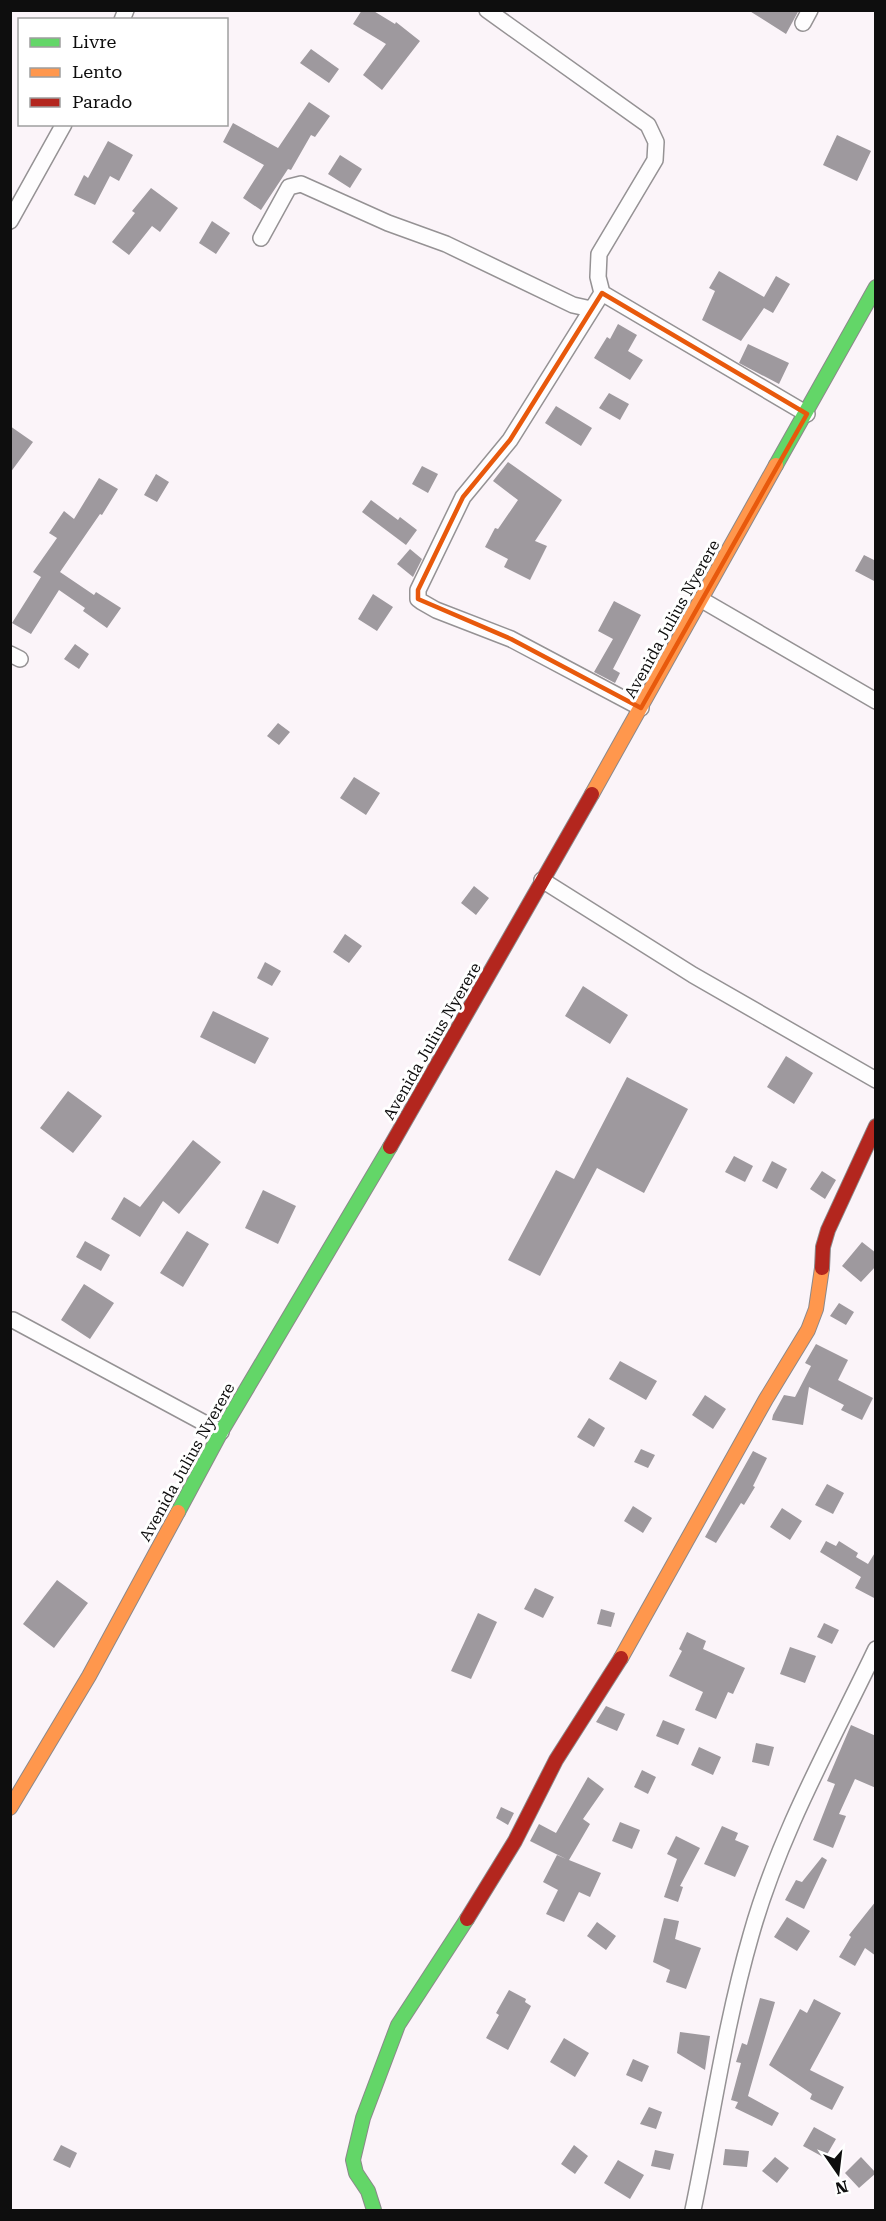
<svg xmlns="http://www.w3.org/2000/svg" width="886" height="2221" viewBox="0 0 886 2221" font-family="'Roboto Serif',serif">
<rect width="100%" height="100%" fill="#fbf4f9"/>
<path fill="#9e999e" d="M362 10H372L395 24 396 22 420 41 382 90 363 75 386 44 353 24Z
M748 10H799L786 34Z
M311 49 339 69 329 83 300 63Z
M309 102 330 116 315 137 311 135 291 170 288 169 261 210 243 198 264 165 223 142 233 123 278 148Z
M837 135 871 151 857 181 823 165Z
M108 141 133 155 119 181 110 176 95 205 74 195 84 175 88 178Z
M340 155 362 169 350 188 328 174Z
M151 188 178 208 160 232 152 226 129 255 112 242 135 213 132 211Z
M212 221 230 233 216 254 199 243Z
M719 271 764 297 776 276 790 284 773 313 764 308 741 341 702 320 715 291 709 288Z
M618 324 637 335 628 351 643 360 630 380 594 358 607 337 610 339Z
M748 344 789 363 779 384 739 363Z
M609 393 629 404 620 420 599 408Z
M556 406 592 428 581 446 545 423Z
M10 426 33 442 10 473Z
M508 462 562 500 535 541 547 546 530 580 504 567 508 559 485 547 495 528 498 529 518 500 493 481Z
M422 466 438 474 428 493 412 484Z
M156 474 169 482 157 502 144 495Z
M99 478 118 489 102 515 100 514 60 572 94 595 96 592 121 608 107 628 83 611 85 608 59 590 31 634 12 623 41 577 33 572 57 538 49 533 64 511 74 519Z
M371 500 398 520 400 517 417 530 406 545 362 512Z
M410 549 422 559 413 577 397 564Z
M864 555 876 561V582L855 571Z
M373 594 393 607 377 631 358 619Z
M614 601 641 615 613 669 620 673 615 683 594 672 613 639 598 631Z
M75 644 89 654 79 669 64 659Z
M278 723 290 732 279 745 267 736Z
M354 777 380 793 366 815 340 798Z
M474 886 489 898 476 915 461 903Z
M345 934 362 946 349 963 333 952Z
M265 962 281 971 272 986 257 978Z
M583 986 628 1015 610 1044 565 1016Z
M213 1011 269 1038 255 1064 200 1037Z
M786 1056 813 1073 794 1104 767 1087Z
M627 1077 688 1109 644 1193 597 1168 540 1276 508 1260 556 1170 574 1179Z
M68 1091 102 1116 73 1153 40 1128Z
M193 1140 221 1162 179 1214 163 1201 140 1237 111 1219 124 1197 140 1207Z
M734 1156 753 1166 745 1182 725 1172Z
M772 1161 787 1169 777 1189 762 1181Z
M822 1171 836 1180 825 1199 810 1189Z
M263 1190 296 1206 278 1244 245 1228Z
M187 1231 209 1244 183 1287 160 1273Z
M85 1241 110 1255 101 1271 76 1257Z
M862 1242 876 1253V1266L861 1282 842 1266Z
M84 1284 114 1303 90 1339 61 1320Z
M839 1303 854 1312 846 1325 830 1316Z
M816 1344 848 1360 838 1380 873 1398 862 1420 841 1410 844 1405 809 1387 803 1425 772 1420 773 1415 784 1395 795 1397 811 1366 805 1363Z
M620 1361 657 1381 646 1400 609 1379Z
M705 1395 726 1409 713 1429 692 1415Z
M589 1418 605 1428 594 1447 577 1437Z
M641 1449 655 1455 648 1468 634 1462Z
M753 1451 767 1458 753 1486 755 1487 744 1505 741 1503 716 1543 705 1537Z
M827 1484 844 1493 833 1514 815 1505Z
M633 1506 652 1518 643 1533 624 1521Z
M782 1508 802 1521 790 1540 770 1527Z
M826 1541 836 1546 839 1541 858 1553 856 1557 868 1564 876 1551V1599L855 1588 861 1577 820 1552Z
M57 1580 88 1603 54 1648 23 1624Z
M535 1588 554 1597 543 1618 524 1609Z
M601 1609 615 1613 611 1627 597 1624Z
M478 1613 497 1622 471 1679 451 1671Z
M824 1623 839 1630 832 1644 817 1637Z
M687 1632 706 1641 703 1649 745 1668 733 1694 728 1692 716 1719 695 1710 703 1692 669 1676 682 1651 679 1649Z
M790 1647 816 1656 805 1683 780 1674Z
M606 1706 625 1714 617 1731 596 1722Z
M663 1720 685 1729 678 1745 656 1736Z
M851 1725 876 1736V1788L855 1779 839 1814 846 1816 833 1848 813 1840 835 1784 827 1781Z
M756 1743 774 1747 769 1766 752 1762Z
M699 1747 721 1757 713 1775 691 1765Z
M642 1770 656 1777 648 1794 634 1787Z
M588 1777 604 1789 583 1819 590 1824 569 1860 601 1873 590 1897 579 1892 564 1922 546 1914 558 1890 543 1882 557 1855 566 1859 530 1841 539 1824 556 1833Z
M501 1807 514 1813 508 1825 496 1818Z
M620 1822 640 1830 632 1849 612 1841Z
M722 1826 738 1833 735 1840 749 1846 735 1877 704 1864Z
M676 1836 700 1848 680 1886 683 1887 678 1902 664 1897 677 1859 667 1854Z
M822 1857 827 1860 804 1909 785 1900 796 1880 802 1882Z
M876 1901V1956L865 1948 855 1966 839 1957 851 1937 849 1935Z
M787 1917 810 1931 797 1951 774 1937Z
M664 1918 679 1921 675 1939 701 1948 686 1989 666 1982 670 1970 653 1962Z
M597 1922 616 1936 606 1950 587 1936Z
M509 1990 526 1999 525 2002 531 2006 508 2050 486 2038 499 2015 496 2013Z
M760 1998 775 2002 748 2096 779 2113 772 2126 735 2108 738 2102 731 2100 741 2063 736 2062 742 2043 747 2045Z
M814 1999 841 2013 810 2070 844 2087 832 2110 810 2099 812 2094 769 2065 800 2009 807 2013Z
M680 2032 710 2036 705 2070 677 2053Z
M564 2038 589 2053 575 2077 550 2062Z
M633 2059 649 2066 642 2082 626 2075Z
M649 2107 662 2112 656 2129 640 2124Z
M814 2127 836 2139 825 2158 803 2146Z
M61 2145 77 2153 70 2168 53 2160Z
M574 2145 588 2156 575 2174 561 2164Z
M725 2149 749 2151 747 2167 723 2165Z
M655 2150 674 2154 670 2170 651 2166Z
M775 2157 789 2168 777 2183 762 2171Z
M861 2157 876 2173 859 2188 845 2173Z
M618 2160 644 2175 630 2199 604 2183Z"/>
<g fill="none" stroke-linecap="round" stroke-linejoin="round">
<g stroke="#959294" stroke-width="18">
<path id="street" d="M487 10 648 125 656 142 655 160 599 254 598 277 602 293 807 414
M122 20 126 10
M803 23 810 10
M10 221 64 124
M261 238 289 187 301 184 388 223 446 244 573 305 591 309
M602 293 510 440 463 497 418 590V599L422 602 436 610 511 639 641 708
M702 600 876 701
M10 654 20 659
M542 880 693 975 876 1080
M13 1320 221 1432
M693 2210C712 2119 725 2025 751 1935 779 1835 831 1743 876 1649"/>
</g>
<g stroke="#8b888a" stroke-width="16">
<path id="fast" d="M776 465 876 287
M178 1512 221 1432 390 1147
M374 2210 368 2191 356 2173 353 2160 363 2118 398 2025 467 1919"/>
</g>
<g stroke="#8b888a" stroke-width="16">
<path id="slow" d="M592 794 776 465
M621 1658 766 1399 808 1330 816 1309 822 1268
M10 1808 89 1676 178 1512"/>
</g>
<g stroke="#8b888a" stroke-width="16">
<path id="jam" d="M390 1147 592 794
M822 1268 823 1247 828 1230 876 1126
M467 1919 515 1841 556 1760 621 1658"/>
</g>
<use href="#street" stroke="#fefdfe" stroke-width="15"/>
<use href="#fast" stroke="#63d668" stroke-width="14"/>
<use href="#slow" stroke="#ff974d" stroke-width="14"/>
<use href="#jam" stroke="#b3261e" stroke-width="14"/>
</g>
<path fill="none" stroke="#e8590c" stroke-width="4.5" stroke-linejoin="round" d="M602 293 807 414 641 708 511 639 418 599V590L463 497 510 440Z"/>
<g text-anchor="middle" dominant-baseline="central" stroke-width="6" stroke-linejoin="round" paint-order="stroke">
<g font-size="16" fill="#0e0e0e" stroke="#fff">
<text transform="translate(672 619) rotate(-61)">Avenida Julius Nyerere</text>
<text transform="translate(432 1041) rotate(-60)">Avenida Julius Nyerere</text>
<text transform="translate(187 1462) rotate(-61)">Avenida Julius Nyerere</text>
</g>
</g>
<rect width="886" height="2221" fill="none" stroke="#0e0e0e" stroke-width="24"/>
<rect x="18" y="18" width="210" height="108" fill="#ffffff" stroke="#9f9f9f" stroke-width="1.5"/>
<rect x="30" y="38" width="30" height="9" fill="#63d668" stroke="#9f9f9f" stroke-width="1.5"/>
<text x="72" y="48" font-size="18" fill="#0e0e0e">Livre</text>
<rect x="30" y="68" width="30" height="9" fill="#ff974d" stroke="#9f9f9f" stroke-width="1.5"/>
<text x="72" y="78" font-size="18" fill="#0e0e0e">Lento</text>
<rect x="30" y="98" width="30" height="9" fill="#b3261e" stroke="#9f9f9f" stroke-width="1.5"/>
<text x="72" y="108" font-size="18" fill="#0e0e0e">Parado</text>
<g transform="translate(838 2173) rotate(166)" stroke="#ffffff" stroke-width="4.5" paint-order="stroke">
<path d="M0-4.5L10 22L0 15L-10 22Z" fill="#0e0e0e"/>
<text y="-9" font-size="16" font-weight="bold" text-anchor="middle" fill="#0e0e0e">N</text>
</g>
</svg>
